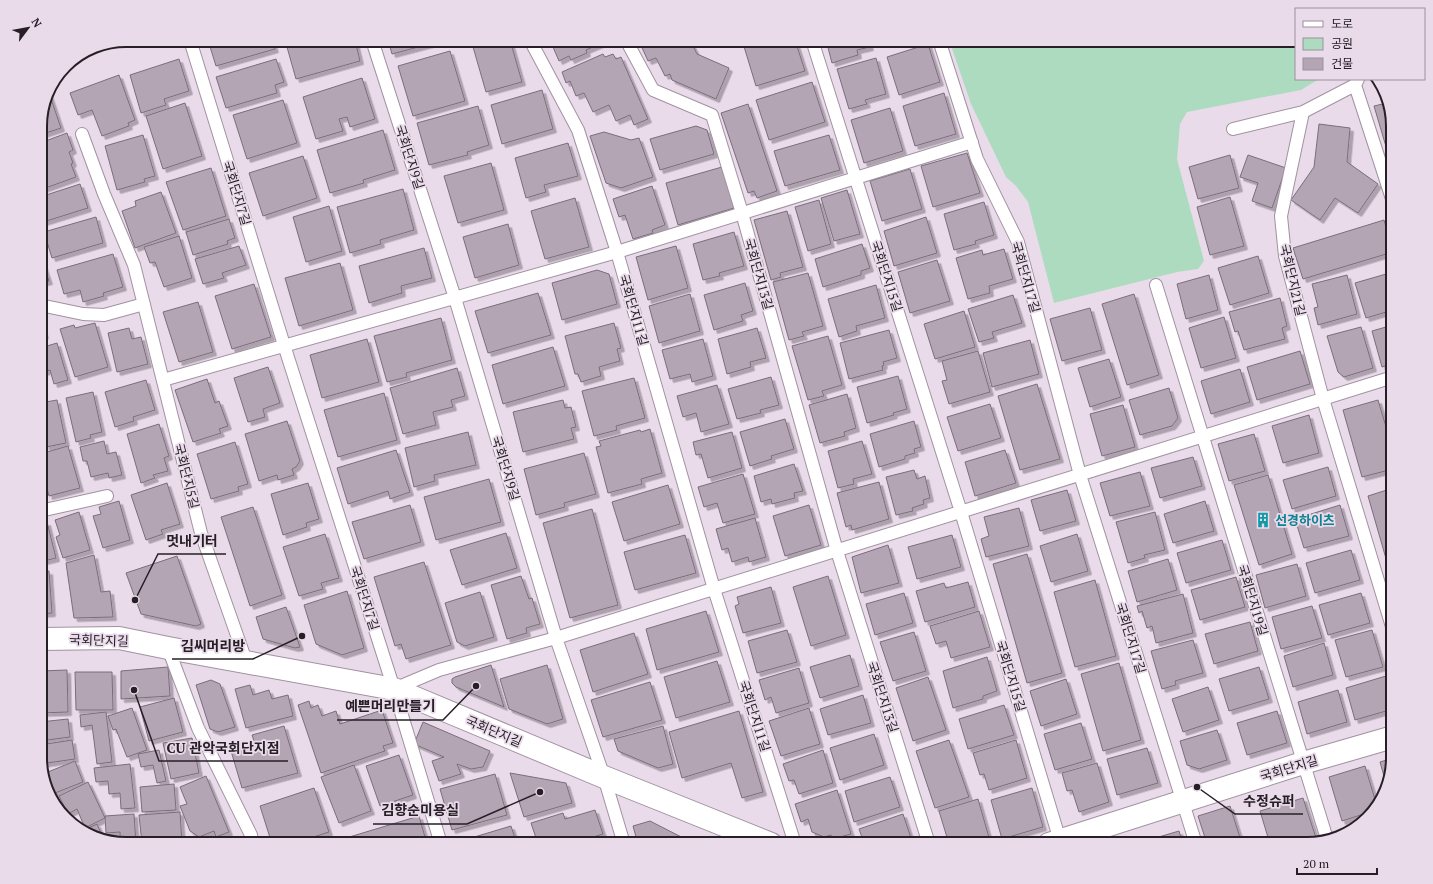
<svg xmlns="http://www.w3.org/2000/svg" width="1433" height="884" viewBox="0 0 1433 884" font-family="'PT Serif','Noto Sans KR',serif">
<defs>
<filter id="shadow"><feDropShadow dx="3.5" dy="3.5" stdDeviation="0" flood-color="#0004"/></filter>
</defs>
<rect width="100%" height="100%" fill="#eadbeb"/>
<path fill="#addbc0" d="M949 40H1296V79H1319L1301 90 1187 112 1180 124 1177 159 1204 261 1198 269 1177 272 1054 303 1028 202 1016 186 1006 177 971 104Z"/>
<path fill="#b4a5b5" stroke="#7b6d7c" filter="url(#shadow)" d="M208 40H272L275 49 216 66Z
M285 40H355L360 61 296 79Z
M388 40H445L392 54Z
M471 40H510L522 82 486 92Z
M550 40H606L607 41 586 50 587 53 571 60 569 56 559 61Z
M641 40H690L697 54 729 68 716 99 672 80 670 74 665 76 656 58 648 61 639 41Z
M742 40H795L805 71 756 86Z
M826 40H868L870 47 857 50 858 55 832 63Z
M928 44 940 82 899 95 887 57Z
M450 51 465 101 413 116 398 66Z
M603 54 605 57 613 54 616 59 621 57 648 119 634 125 630 115 616 121 609 105 593 112 584 93 576 96 570 81 566 83 562 72Z
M876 58 886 94 865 100 867 104 849 109 837 69Z
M179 59 189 91 164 99 166 105 141 113 130 75Z
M276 59 284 82 275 85 277 93 226 108 216 77Z
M119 75 135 120 128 123 129 126 102 136 92 110 78 115 70 93Z
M362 78 375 119 350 127 347 117 339 119 343 131 316 139 303 97Z
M812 82 825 122 769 140 756 100Z
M542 90 553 129 502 144 491 105Z
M49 93 61 128 40 135V121L46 94Z
M944 93 956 134 915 146 903 106Z
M283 100 297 143 247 159 233 115Z
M185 103 202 156 163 169 146 116Z
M1387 103 1393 121V148L1387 150 1374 106Z
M748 104 777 191 757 198 754 191 748 193 721 113Z
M478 106 489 145 467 152 468 155 429 165 417 123Z
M890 108 903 151 864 163 851 120Z
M1319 124 1350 128 1347 162 1378 184 1358 213 1335 198 1320 220 1291 200 1314 167Z
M696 126 707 130 714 154 660 170 650 139Z
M383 130 395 170 363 180 364 183 330 193 317 150Z
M604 132 631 140 639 138 653 177 621 188 606 183 590 136Z
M67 133 73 150 69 152 73 163 71 164 76 177 40 190V143Z
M143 135 155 176 144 179 145 182 117 190 105 146Z
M829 135 840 170 785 186 774 151Z
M568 143 578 176 544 185 546 192 526 198 515 158Z
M967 153 980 193 933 207 921 166Z
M1230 155 1239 188 1198 199 1189 167Z
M1248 155 1286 168 1272 208 1252 201 1258 183 1240 177Z
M303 156 317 198 263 216 249 173Z
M491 163 504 210 458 223 444 176Z
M722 167 734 208 678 225 666 183Z
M211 168 226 216 183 230 166 182Z
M910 169 922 209 882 221 870 181Z
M80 184 88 208 40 223V197Z
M652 186 665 225 652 230 653 233 633 239 625 215 619 217 613 199Z
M403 189 414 230 380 240 381 244 350 253 337 207Z
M847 190 860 234 834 241 821 198Z
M161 192 176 233 135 248 122 211 136 206 135 201Z
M1230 197 1244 246 1210 255 1197 207Z
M575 198 589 247 545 259 531 211Z
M819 200 831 244 808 251 795 207Z
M984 202 994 235 975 241 976 244 954 250 944 214Z
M329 206 342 251 306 262 293 217Z
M787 211 803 267 780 273 781 277 771 280 754 220Z
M96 217 103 243 52 258 44 232Z
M926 217 937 253 894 266 884 231Z
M229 219 235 238 227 241 228 244 193 255 186 232Z
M1384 220 1393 252 1303 279 1293 248Z
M508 224 519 265 475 278 463 237Z
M734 232 744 266 719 273 720 276 703 280 693 244Z
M179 236 192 278 164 287 155 262 150 263 144 247Z
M862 244 870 268 861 271V275L823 287 815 259Z
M239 246 246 265 222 273 224 278 203 284 195 259Z
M676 246 688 288 648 300 636 257Z
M424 248 432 278 401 286 402 293 369 303 359 266Z
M1004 249 1013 279 989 286 990 293 968 299 956 258 982 250 983 255Z
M40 254 49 281 40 283Z
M113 254 123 287 103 293 104 296 83 302 80 290 64 294 57 270Z
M1258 256 1269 293 1230 305 1218 268Z
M937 260 950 301 910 313 898 272Z
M340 263 353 310 299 326 285 278Z
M597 270 609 274 617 304 562 320 552 283Z
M1393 272V310L1366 318 1355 283Z
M808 273 823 326 802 332 804 336 789 340 773 282Z
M1209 275 1218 310 1186 319 1177 284Z
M1347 275 1357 314 1318 325 1314 308 1318 307 1312 284Z
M745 283 753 311 741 315 743 321 714 330 704 295Z
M254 284 271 337 232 349 215 296Z
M876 285 885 318 856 326 857 331 839 337 828 299Z
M538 293 551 335 488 353 475 311Z
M690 294 700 331 659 343 649 306Z
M1134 294 1159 375 1127 385 1102 304Z
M1013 295 1022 323 992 332 994 338 979 342 968 309Z
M1280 298 1287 326 1282 328 1285 339 1244 350 1238 331 1235 332 1229 312Z
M198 302 213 352 179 362 163 312Z
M1090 308 1102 350 1062 361 1050 319Z
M964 311 975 347 935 359 924 324Z
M1224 317 1236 358 1201 368 1189 328Z
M441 318 452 360 406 373 407 377 387 382 374 336Z
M40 322 45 335 40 337Z
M95 323 108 367 75 377 60 329 74 325 75 328Z
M614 323 621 348 617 349 620 361 599 367 601 376 581 382 578 374H575L565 336Z
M1393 325V363L1382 367 1372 331Z
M1361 327 1373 368 1344 377 1338 372 1327 336Z
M129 328 132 339 141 337 148 364 117 372 108 333Z
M757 328 766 358 750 362 751 367 727 374 718 339Z
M889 330 897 358 883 362 884 365 882 366 883 370 849 379 840 343Z
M828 336 842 385 822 391 824 396 808 400 792 346Z
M367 339 379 382 322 398 310 355Z
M703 339 713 376 692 382 690 374 670 379 662 350Z
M1030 340 1039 374 992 387 983 353Z
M57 343 68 380 54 384 50 370 40 373V348Z
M553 347 565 386 503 404 492 365Z
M978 351 990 392 949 404 942 381 947 380 942 361Z
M1300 351 1310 384 1257 400 1247 367Z
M1109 359 1121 397 1090 407 1078 368Z
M268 367 280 403 263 409 265 417 248 422 234 378Z
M457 368 465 396 451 400 453 407 433 412 436 425 403 434 390 388Z
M1240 369 1250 402 1211 414 1201 381Z
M898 376 907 409 893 413 894 415 867 423 857 387Z
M771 377 779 405 760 410 761 413 737 419 728 389Z
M634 378 645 418 616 426 617 430 594 436 582 391Z
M207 379 215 403 219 401 228 426 219 429 221 433 193 442 175 390Z
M146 380 155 410 133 417 134 421 115 427 105 392Z
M1037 384 1060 459 1020 470 998 396Z
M717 385 729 424 701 432 696 413 683 417 677 396Z
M1169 388 1178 418 1172 426 1140 435 1129 400Z
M93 392 102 432 90 435 91 438 76 442 66 398Z
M384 393 397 440 338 457 324 410Z
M847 394 856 428 844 432 845 436 820 443 809 405Z
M57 400 66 443 46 447 45 442 40 443V403Z
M563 400 565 408 571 407 576 427 571 428 574 439 523 452 513 412Z
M1378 400 1393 450V469L1362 477 1343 410Z
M990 404 1001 438 958 451 947 417Z
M1123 405 1135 447 1102 456 1090 414Z
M1309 415 1319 453 1283 463 1272 426Z
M785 419 794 449 771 456 772 459 750 466 740 432Z
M287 421 300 461 296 467 292 469 294 475 278 480 277 475 259 481 245 434Z
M914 421 921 447 914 449 915 453 905 456V459L879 467 870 434Z
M159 424 169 456 164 458 168 471 153 475 155 478 141 483 127 434Z
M650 429 662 473 641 479 642 484 608 493 596 447 601 446 599 441 640 430 641 432Z
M468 432 476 465 434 475 435 481 414 487 405 448Z
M732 432 742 468 708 478 701 454 696 455 693 442Z
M1254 434 1265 471 1229 481 1218 444Z
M104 441 107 454 116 452 122 475 109 478 108 473 91 477 87 461H83L80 447Z
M862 441 872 474 853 479 854 484 838 488 828 451Z
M235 442 248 484 238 487 239 491 211 499 197 454Z
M68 446 80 488 49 496 42 472H40V454Z
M396 450 410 492 390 499 388 491 348 504 337 468Z
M1005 450 1016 483 975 496 965 462Z
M584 453 596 494 564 503 565 507 536 515 524 469Z
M1193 457 1202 486 1160 498 1151 468Z
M794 464 803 491 794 493 795 498 772 504 771 499 761 502 754 476Z
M1328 467 1336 496 1292 509 1283 480Z
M914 470 917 479 925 476 930 498 923 500 924 504 912 508 913 511 896 515 886 477Z
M1140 472 1150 506 1110 516 1100 483Z
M743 474 755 514 723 523 717 503 704 507 698 487Z
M1268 475 1292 554 1259 565 1234 485Z
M489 479 501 522 436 540 424 497Z
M879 482 889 519 852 530 851 525 846 527 837 493Z
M167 483 180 524 161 530 163 534 146 540 131 495Z
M308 483 319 519 306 523 307 527 283 535 271 494Z
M668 485 680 524 624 541 612 502Z
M1393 488V560L1387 562 1368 496Z
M1067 490 1076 521 1040 531 1031 500Z
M119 501 130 540 103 548 93 516 101 514 99 507Z
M1205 501 1214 531 1173 543 1164 514Z
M410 505 421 542 364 559 352 522Z
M809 505 821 545 785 556 773 516Z
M1340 505 1349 536 1304 548 1295 519Z
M253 507 282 595 250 606 221 517Z
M1019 508 1029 546 986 557 981 539 989 536 984 517Z
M592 509 618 605 570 618 543 523Z
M79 512 90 550 63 558 56 537 60 535 55 520Z
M1155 512 1165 550 1144 555 1145 558 1128 563 1116 522Z
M755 518 766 557 749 562 748 557 732 562 728 548 722 550 716 529Z
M47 522 56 558 40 562V524Z
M506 533 517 568 462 585 450 550Z
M325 534 339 578 321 583 323 589 299 596 283 547Z
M1077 534 1088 571 1051 582 1040 546Z
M685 535 696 573 635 590 624 552Z
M952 535 961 567 917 579 908 547Z
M1222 540 1231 570 1186 583 1177 553Z
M888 545 899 583 861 593 852 557Z
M1351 550 1360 580 1315 593 1306 563Z
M1027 554 1062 673 1027 683 993 564Z
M94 555 101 592 110 591 113 617 74 618 66 563Z
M177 556 201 624 196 626 141 614 126 573Z
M1168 559 1177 590 1137 602 1128 571Z
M424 562 451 645 406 659 401 644 395 646 374 577Z
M1297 564 1306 596 1265 608 1256 575Z
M49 571 52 613 40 614V572Z
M521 576 529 599 532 598 540 624 526 628 527 633 507 639 491 585Z
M828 576 846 635 811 646 793 587Z
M1236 577 1245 607 1200 620 1191 590Z
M1095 580 1116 656 1075 667 1054 592Z
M968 582 975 607 925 622 916 591 944 583 946 588Z
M771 587 781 623 743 633 735 606 739 604 737 597Z
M347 591 364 648 342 655 316 644 304 605Z
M480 592 494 637 465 646 457 642 445 603Z
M904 593 913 623 875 635 866 604Z
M1361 593 1370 623 1328 635 1319 605Z
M1183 594 1193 633 1156 643 1152 626 1147 628 1142 611 1139 613 1137 606Z
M1312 606 1322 638 1281 649 1272 617Z
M286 607 300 647 295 648 263 639 256 617Z
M706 611 719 652 657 670 646 629Z
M979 611 990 647 951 658 946 641 936 644 930 626Z
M1250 622 1258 651 1214 664 1205 634Z
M787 630 797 662 757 673 748 641Z
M1372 630 1383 667 1346 677 1335 640Z
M914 632 926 671 893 681 880 642Z
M634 633 648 674 593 692 580 650Z
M1193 640 1203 673 1175 681 1176 685 1162 689 1151 651Z
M1324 643 1333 675 1293 687 1284 656Z
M850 655 859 686 820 698 810 667Z
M987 657 997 691 983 696V699L953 708 943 671Z
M717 661 730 702 676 718 664 677Z
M1119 663 1141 740 1103 751 1081 674Z
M491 665 504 707 456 687 452 683V679L455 677Z
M547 665 563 719 547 724 509 709 500 679Z
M168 667 170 696 121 699V671Z
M1259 667 1269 699 1229 711 1219 679Z
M799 668 809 703 776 713 771 697 765 700 759 680Z
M67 670 68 712 40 713V671Z
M75 672H112L113 710H76Z
M1386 676 1393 698V709L1355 720 1346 688Z
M928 677 946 730 913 741 896 688Z
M1066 679 1077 714 1041 726 1030 691Z
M211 680 220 684 235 727 218 732 210 729 196 685Z
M650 682 662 720 603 737 591 700Z
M250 685 253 695 269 690 272 699 288 695 293 716 246 728 235 689Z
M1208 687 1219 720 1183 732 1172 699Z
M1338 690 1347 722 1307 734 1298 702Z
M863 695 871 723 828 735 820 709Z
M174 698 183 732 149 741 140 707Z
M309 701 311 708 318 705 322 716 336 711 340 724 382 710 393 743 383 746 385 751 321 773 298 705Z
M1004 705 1014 735 968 749 959 719Z
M132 708 147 750 127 757 116 729 113 730 108 716Z
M809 708 820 744 781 756 769 721Z
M739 711 763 792 742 798 731 763 682 778 669 732Z
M1277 711 1287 743 1247 755 1237 723Z
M106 712 112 762 97 764 92 725 81 727 80 715Z
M68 719 70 737 40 741V722Z
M423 722 490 751 483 767 471 769 457 764 461 774 439 781 432 761 444 757 414 744Z
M1081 723 1092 759 1055 770 1044 734Z
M284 726 298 773 242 788 231 751 255 744 252 735Z
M663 726 673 764 658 768 618 751 614 739Z
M1217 730 1227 760 1199 769 1187 765 1180 741Z
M874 734 884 765 840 780 830 748Z
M192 738 199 773 171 779 163 743Z
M72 740 75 759 40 764V745Z
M949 740 969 797 935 808 916 751Z
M1016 740 1027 778 989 790 984 774 980 775 973 753Z
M1147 748 1158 783 1117 795 1107 759Z
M159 750 166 781 157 783 153 765 141 767 138 754Z
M823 750 833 783 799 794 794 780 789 781 783 764Z
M399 755 413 795 380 806 366 766Z
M1393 758 1386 783 1380 762Z
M75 761 83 782 50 795 43 774Z
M1097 763 1109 802 1079 812 1072 790 1067 791 1062 773Z
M130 764 135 808 121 809 120 793 109 794 108 781 96 782 94 768Z
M354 765 371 811 339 823 321 777Z
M1365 766 1377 806 1370 812 1342 821 1329 777Z
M510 773 566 783 572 803 524 817Z
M495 774 507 815 452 830 440 789Z
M206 776 229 832 216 837 214 831 199 837 190 831 180 806 187 804 180 787Z
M890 777 900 807 854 822 845 791Z
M88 782 105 818 85 828 77 809 68 814 59 796Z
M174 784 176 810 142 812 140 787Z
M314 788 329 832 292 844H272L260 806Z
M1032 788 1043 827 1002 839 991 800Z
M837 790 851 834 833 839 831 835 824 837 812 832 808 819 801 822 795 804Z
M1303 798 1317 841 1307 844H1270L1260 811Z
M978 799 990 841 978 844H949L939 811Z
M1230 806 1242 844H1207L1198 816Z
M595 810 603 834 570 844H538L531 823 563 813 565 819Z
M180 812 182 844H142L139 815Z
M134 814 136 844 120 842V832L106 833 105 816Z
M903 814 913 844 864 843 859 829Z
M419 816 427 844H348L346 838Z
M650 821 695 844H638L633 826Z
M97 824 103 838 82 831Z
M511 826 517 844H461V841Z
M1179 831 1183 844H1146L1145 841Z"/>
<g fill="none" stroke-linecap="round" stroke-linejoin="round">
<g stroke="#a192a1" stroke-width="14">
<path id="service" d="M190 40 284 345 394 689 441 844
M372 40 455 298 556 638 604 777 624 844
M530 40 578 130 617 252 714 589 795 844
M626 40 653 90 712 115 742 213 837 551 929 844
M812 40 961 512 1061 844
M939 40 977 159 1018 242 1080 475 1196 844
M1355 85 1393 202
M1303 112 1281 216 1285 256 1323 399 1393 630
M1233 129 1303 112 1355 85 1358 79
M82 134 104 194 134 265 201 533 246 661
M1156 285 1327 839
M40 305 83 314 104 315 144 304
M163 380 617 252 972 142
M40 511 107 496
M168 648 198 728 251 835 253 844
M394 689 439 670 556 638 1393 377"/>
</g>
<g stroke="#a192a1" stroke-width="24">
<path id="tertiary" d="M40 639 119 638 168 648 394 689 604 777 771 844
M1049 844 1303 763 1393 737"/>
</g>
<use href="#service" stroke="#fff" stroke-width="12"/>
<use href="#tertiary" stroke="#fff" stroke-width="22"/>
</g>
<defs>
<g id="building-bare" transform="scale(1.2)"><path d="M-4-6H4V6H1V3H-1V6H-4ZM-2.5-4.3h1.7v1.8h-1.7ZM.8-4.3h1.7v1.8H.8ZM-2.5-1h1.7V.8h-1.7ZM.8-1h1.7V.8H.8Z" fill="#0f9aa8" stroke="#eadbeb" stroke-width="2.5" paint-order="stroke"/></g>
</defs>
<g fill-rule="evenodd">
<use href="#building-bare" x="1263" y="520"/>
</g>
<g text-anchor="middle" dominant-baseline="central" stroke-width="3.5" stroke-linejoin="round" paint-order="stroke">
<g font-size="13" fill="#262026" stroke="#eadbeb">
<text transform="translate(410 157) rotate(72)">국회단지9길</text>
<text transform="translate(237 193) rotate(73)">국회단지7길</text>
<text transform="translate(759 274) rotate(74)">국회단지13길</text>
<text transform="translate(887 276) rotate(72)">국회단지15길</text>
<text transform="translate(1026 277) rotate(74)">국회단지17길</text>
<text transform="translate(1293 280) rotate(77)">국회단지21길</text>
<text transform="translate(634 310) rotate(74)">국회단지11길</text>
<text transform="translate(506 468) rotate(73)">국회단지9길</text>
<text transform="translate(187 476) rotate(76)">국회단지5길</text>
<text transform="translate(365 598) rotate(72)">국회단지7길</text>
<text transform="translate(1253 600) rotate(73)">국회단지19길</text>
<text transform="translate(1131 638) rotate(73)">국회단지17길</text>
<text transform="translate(99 640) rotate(2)">국회단지길</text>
<text transform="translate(1011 676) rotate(73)">국회단지15길</text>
<text transform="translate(883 697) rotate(72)">국회단지13길</text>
<text transform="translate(755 716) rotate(72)">국회단지11길</text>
<text transform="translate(494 731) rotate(23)">국회단지길</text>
<text transform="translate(1289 768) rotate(-17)">국회단지길</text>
</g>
<g font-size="13" font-weight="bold" fill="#0d838f" stroke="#eadbeb" text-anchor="start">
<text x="1275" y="520">선경하이츠</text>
</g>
</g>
<path d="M0 0H1433V884H0ZM126 47H1307A79 79 0 0 1 1386 126V758A79 79 0 0 1 1307 837H126A79 79 0 0 1 47 758V126A79 79 0 0 1 126 47Z" fill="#eadbeb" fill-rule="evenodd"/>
<path fill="none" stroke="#262026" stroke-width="2" d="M126 47H1307A79 79 0 0 1 1386 126V758A79 79 0 0 1 1307 837H126A79 79 0 0 1 47 758V126A79 79 0 0 1 126 47Z"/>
<path fill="none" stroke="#262026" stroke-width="1.5" d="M135 600L158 554H226M302 636L253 659H172M476 686L443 720H337M134 690L159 761H288M1197 787L1235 814H1303M540 792L467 824H373"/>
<g fill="#262026" stroke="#eadbeb" stroke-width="1.5">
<circle cx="135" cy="600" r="4"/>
<circle cx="302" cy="636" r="4"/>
<circle cx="476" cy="686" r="4"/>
<circle cx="134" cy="690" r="4"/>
<circle cx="1197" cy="787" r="4"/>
<circle cx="540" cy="792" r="4"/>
</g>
<g font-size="14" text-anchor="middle" font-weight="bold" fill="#262026" stroke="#eadbeb" stroke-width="3.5" stroke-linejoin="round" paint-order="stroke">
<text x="192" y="546">멋내기터</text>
<text x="213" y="651">김씨머리방</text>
<text x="390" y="711">예쁜머리만들기</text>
<text x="223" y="753">CU 관악국회단지점</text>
<text x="1269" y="806">수정슈퍼</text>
<text x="420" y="815">김향순미용실</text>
</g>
<rect x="1295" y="8" width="130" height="72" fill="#eadbeb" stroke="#9c909c"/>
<rect x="1303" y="21" width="20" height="6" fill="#ffffff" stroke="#9c909c"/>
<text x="1331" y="28" font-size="12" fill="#262026">도로</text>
<rect x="1303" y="38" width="20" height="12" fill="#addbc0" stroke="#9c909c"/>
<text x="1331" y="48" font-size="12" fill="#262026">공원</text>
<rect x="1303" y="58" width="20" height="12" fill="#b4a5b5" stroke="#9c909c"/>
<text x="1331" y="68" font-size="12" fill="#262026">건물</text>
<g transform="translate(28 28) rotate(58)" stroke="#eadbeb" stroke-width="3" paint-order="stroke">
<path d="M0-3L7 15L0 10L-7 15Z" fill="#262026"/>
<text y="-6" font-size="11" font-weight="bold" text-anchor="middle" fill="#262026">N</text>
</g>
<path d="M1297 868v6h80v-6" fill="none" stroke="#262026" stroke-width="2"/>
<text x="1303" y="868" font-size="12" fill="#262026" stroke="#eadbeb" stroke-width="3" paint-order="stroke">20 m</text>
</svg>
